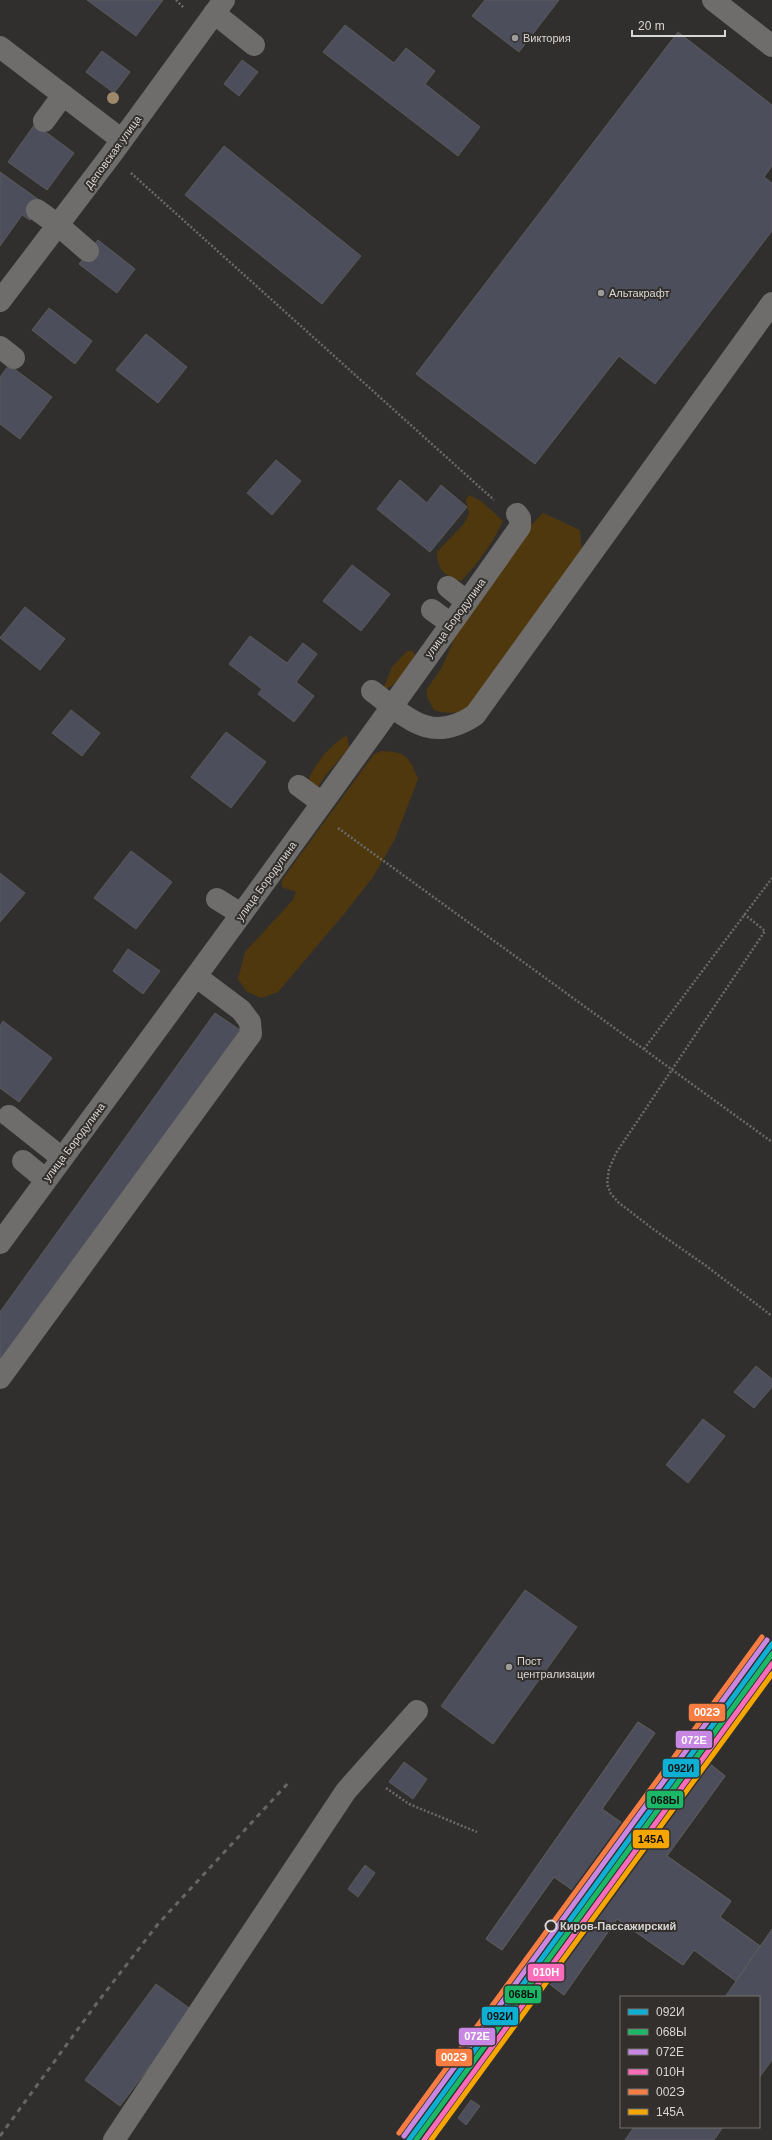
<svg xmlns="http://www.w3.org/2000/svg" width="772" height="2140" viewBox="0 0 772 2140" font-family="Arial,sans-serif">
<rect width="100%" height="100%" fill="#312f2d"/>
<path fill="#50380e" d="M469 495 481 501 503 521C492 544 478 563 461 581 444 576 438 570 437 552L463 525 469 514 466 500Z
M543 513 580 530 582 556 474 706C460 713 449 715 434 710L427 697V689L442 667 460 626 531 525Z
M407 651H413L415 655C410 665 396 689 383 689L392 667Z
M347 735 349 748 325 776 318 787 306 786C313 765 329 746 347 735Z
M381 751C406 752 409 756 418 779L395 839 373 877 344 914 278 992 261 998 246 991 238 979 245 952 293 900 296 892 282 887V880L374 754Z"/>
<path fill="#4c4f5b" stroke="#5b5a5a" d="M87 0H163L136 36Z
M485 0H559L519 52 472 16Z
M345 25 394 63 406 48 435 71 425 84 480 127 458 156 323 52Z
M678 32 772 105V166L764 177 772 183V231L655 384 619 356 535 464 416 374Z
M102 51 130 72 114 93 86 72Z
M242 60 258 72 239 96 224 84Z
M35 124 74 153 47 190 8 162Z
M224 146 361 256 322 304 185 195Z
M0 172 42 202 30 220 22 215 0 246Z
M98 240 135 269 117 293 79 264Z
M49 308 92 341 75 364 32 330Z
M146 334 187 367 158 403 116 370Z
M9 365 52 397 20 439 0 424V377Z
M276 460 301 481 272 515 247 493Z
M400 480 427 503 441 485 467 507 430 552 377 509Z
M352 565 390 594 361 631 323 601Z
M25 607 65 639 40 670 0 638Z
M250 636 287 663 303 643 317 654 296 682 314 696 294 722 258 694 262 689 229 664Z
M71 710 100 733 82 756 52 733Z
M226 732 266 762 231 808 191 777Z
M131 851 172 882 136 929 94 898Z
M0 873 25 893 0 922Z
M128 949 160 971 143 994 113 971Z
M215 1013 240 1030 0 1364V1312Z
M3 1021 52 1058 19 1102 0 1088V1026Z
M756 1366 772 1379V1387L754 1408 734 1392Z
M703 1419 725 1436 688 1483 666 1465Z
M525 1590 577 1627 493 1744 441 1706Z
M638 1722 655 1733 602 1809 648 1841 705 1760 725 1776 667 1856 731 1901 720 1917 760 1946 736 1981 694 1950 683 1965 617 1919 564 1995 547 1982 598 1908 554 1877 502 1950 486 1939Z
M638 1722 655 1733 602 1809 648 1841 705 1760 725 1776 667 1856 731 1901 720 1917 760 1946 736 1981 694 1950 683 1965 617 1919 564 1995 547 1982 598 1908 554 1877 502 1950 486 1939Z
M404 1762 427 1779 413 1799 389 1782Z
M365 1865 375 1873 358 1897 348 1889Z
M772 1929V2060L759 2078V1997H725Z
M156 1984 192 2010 120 2106 85 2080Z
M471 2100 480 2106 466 2125 458 2118Z
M634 2127H723L714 2140H625Z"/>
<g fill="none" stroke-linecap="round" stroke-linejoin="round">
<path stroke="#6b6a68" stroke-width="2.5" stroke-dasharray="2 2" stroke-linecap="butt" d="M176 0 184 8
M131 173 494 500
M338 828 772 1142
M744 914 765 931 616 1153 609 1169 607 1184 611 1194 618 1202 653 1229 705 1265 772 1316
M644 1049 772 878
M386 1788 409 1804 477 1832"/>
<path stroke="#6e6d6b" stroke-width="22" d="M713 0 772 46
M214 13 254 45
M0 47 122 140
M44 121 63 95
M37 210 58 225 88 251
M0 301 111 155 224 0
M0 347 14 358
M448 587 467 602
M432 610 451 624
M372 691C408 718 430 745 475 715L772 303
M299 786 322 803
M217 899 241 914
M9 1116 62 1158
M23 1161 46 1180
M0 1243C175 1005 350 768 520 527V518L517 514
M0 1378 251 1034 250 1022 241 1010 197 977
M114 2140 346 1791 417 1711"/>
<path stroke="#676564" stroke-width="3" stroke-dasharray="5 5" stroke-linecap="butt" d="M0 2136 97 2003 158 1924 290 1781"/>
<g stroke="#322f2c" stroke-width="8">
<path id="rail-1" d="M409 2140 772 1644"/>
</g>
<g stroke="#322f2c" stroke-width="8">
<path id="rail-2" d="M416 2140 772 1654"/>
</g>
<g stroke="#322f2c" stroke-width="8">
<path id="rail-3" d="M404 2136 767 1640"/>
</g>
<g stroke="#322f2c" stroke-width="8">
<path id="rail-4" d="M424 2140 772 1664"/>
</g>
<g stroke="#322f2c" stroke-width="8">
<path id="rail-5" d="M399 2133 762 1637"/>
</g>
<g stroke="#322f2c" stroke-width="8">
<path id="rail-6" d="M431 2140 772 1674"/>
</g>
<use href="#rail-1" stroke="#0dafd3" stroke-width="5"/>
<use href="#rail-2" stroke="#1ab867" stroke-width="5"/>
<use href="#rail-3" stroke="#c787e3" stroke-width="5"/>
<use href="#rail-4" stroke="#fb6dba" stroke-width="5"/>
<use href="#rail-5" stroke="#f77d43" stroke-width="5"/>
<use href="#rail-6" stroke="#f7a600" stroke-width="5"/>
</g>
<circle fill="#9e886a" cx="113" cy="98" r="6"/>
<g fill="#9e9c9a" stroke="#322f2c" stroke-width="1.5">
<circle cx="515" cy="38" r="4"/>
<circle cx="601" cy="293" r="4"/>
<circle cx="509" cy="1667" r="4"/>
</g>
<circle fill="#322f2c" stroke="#d9d7d5" stroke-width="2" cx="551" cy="1926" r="5.5"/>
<g text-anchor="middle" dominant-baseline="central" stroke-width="4" stroke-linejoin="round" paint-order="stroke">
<g font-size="11" fill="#d9d7d5" stroke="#322f2c" text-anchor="start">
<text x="523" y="38">Виктория</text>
<text x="609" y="293">Альтакрафт</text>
<text x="517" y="1661">Пост<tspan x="517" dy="13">централизации</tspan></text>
</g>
<g font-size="11" fill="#d9d7d5" stroke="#322f2c">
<text transform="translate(113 152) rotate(-54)">Деповская улица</text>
<text transform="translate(455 618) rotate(-54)">улица Бородулина</text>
<text transform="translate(266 881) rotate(-54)">улица Бородулина</text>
<text transform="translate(74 1142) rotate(-53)">улица Бородулина</text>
</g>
<g font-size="11" font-weight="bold" fill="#d9d7d5" stroke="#322f2c" text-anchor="start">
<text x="560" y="1926">Киров-Пассажирский</text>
</g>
</g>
<g stroke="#322f2c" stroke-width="1.5">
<rect x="688" y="1703" width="38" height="19" rx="4" fill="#f77d43"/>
<rect x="675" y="1730" width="38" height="19" rx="4" fill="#c787e3"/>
<rect x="662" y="1758" width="38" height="20" rx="4" fill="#0dafd3"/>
<rect x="646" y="1790" width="38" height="19" rx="4" fill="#1ab867"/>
<rect x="632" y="1829" width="38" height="20" rx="4" fill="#f7a600"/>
<rect x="527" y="1963" width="38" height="19" rx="4" fill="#fb6dba"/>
<rect x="504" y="1985" width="38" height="19" rx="4" fill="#1ab867"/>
<rect x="481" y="2006" width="38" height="20" rx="4" fill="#0dafd3"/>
<rect x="458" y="2027" width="38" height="19" rx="4" fill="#c787e3"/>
<rect x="435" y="2048" width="38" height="19" rx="4" fill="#f77d43"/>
</g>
<g font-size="11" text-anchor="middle" font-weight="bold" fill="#fff">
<text x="707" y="1716">002Э</text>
<text x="694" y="1744">072Е</text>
<text x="546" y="1976">010Н</text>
<text x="477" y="2040">072Е</text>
<text x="454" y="2061">002Э</text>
</g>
<g font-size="11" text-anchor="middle" font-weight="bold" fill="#111">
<text x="681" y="1772">092И</text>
<text x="665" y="1804">068Ы</text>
<text x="651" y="1843">145А</text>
<text x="523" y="1998">068Ы</text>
<text x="500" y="2020">092И</text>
</g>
<rect x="620" y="1996" width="140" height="132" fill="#322f2c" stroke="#757270"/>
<rect x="628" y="2009" width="20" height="6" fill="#0dafd3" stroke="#757270"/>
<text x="656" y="2016" font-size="12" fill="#d9d7d5">092И</text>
<rect x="628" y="2029" width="20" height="6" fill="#1ab867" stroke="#757270"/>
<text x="656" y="2036" font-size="12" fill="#d9d7d5">068Ы</text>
<rect x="628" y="2049" width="20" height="6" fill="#c787e3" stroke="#757270"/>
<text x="656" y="2056" font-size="12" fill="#d9d7d5">072Е</text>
<rect x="628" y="2069" width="20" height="6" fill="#fb6dba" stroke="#757270"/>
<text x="656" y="2076" font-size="12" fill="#d9d7d5">010Н</text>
<rect x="628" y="2089" width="20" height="6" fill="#f77d43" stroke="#757270"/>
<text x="656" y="2096" font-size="12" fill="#d9d7d5">002Э</text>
<rect x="628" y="2109" width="20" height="6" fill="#f7a600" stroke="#757270"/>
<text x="656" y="2116" font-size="12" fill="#d9d7d5">145А</text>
<path d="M632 30v6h93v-6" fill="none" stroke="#d9d7d5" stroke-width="2"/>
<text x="638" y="30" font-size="12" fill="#d9d7d5" stroke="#322f2c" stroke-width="3" paint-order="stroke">20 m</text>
</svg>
